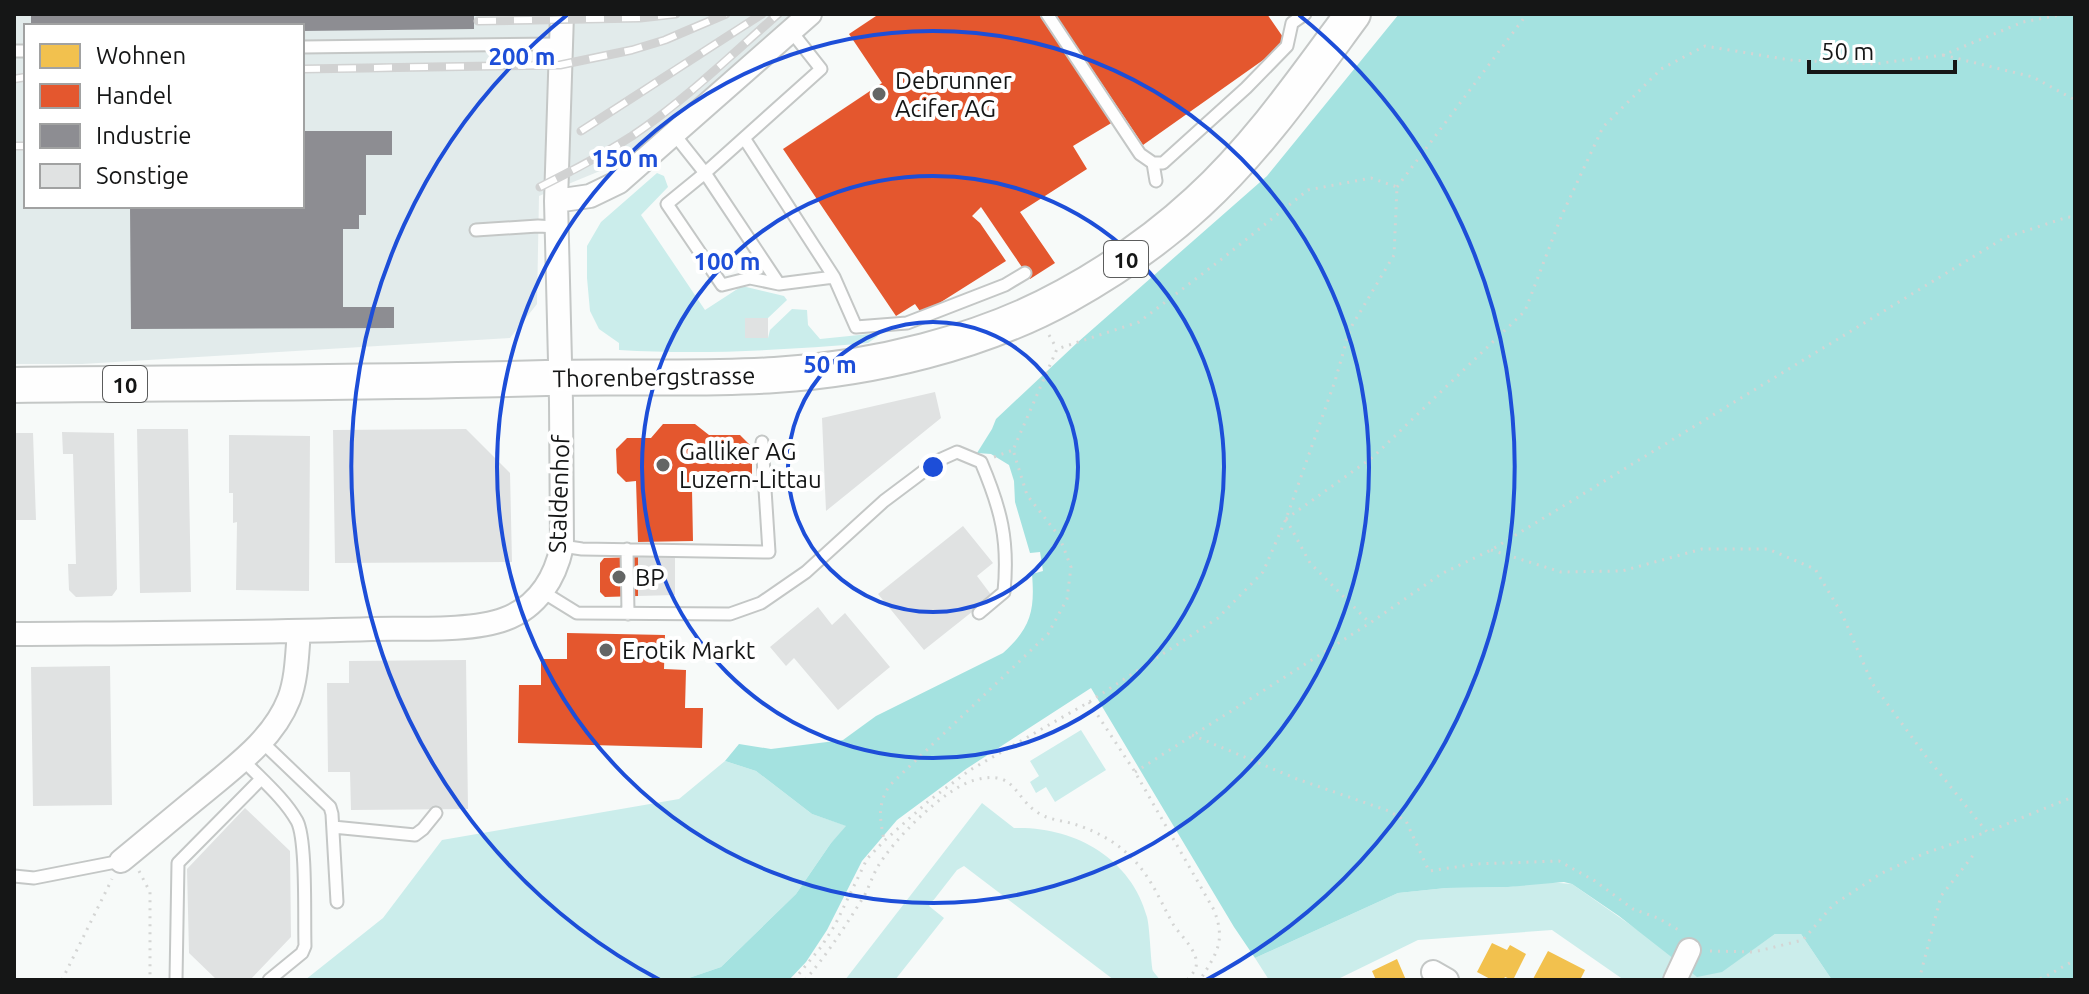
<svg xmlns="http://www.w3.org/2000/svg" width="2089" height="994" viewBox="0 0 2089 994" font-family="Ubuntu,sans-serif">
<rect width="100%" height="100%" fill="#f7faf9"/>
<path fill="#e2ebeb" fill-rule="evenodd" d="M14 14H796L706 95 617 164 539 196 537 304 510 338 82 364H14ZM26 26H302V206H26Z"/>
<path fill="#cbedeb" d="M657 173 664 176 668 187 641 215 705 310 742 286 784 296 787 300 768 318 745 319 746 338H768L770 330 792 309 807 310 808 325 820 339 869 334 878 336 868 343C785 350 703 355 619 350V343L599 329 590 311 587 278V246L601 222Z
M1081 730 1106 770 1055 802 1046 787 1036 793 1030 782 1039 776 1030 761Z
M725 761 756 771 812 814 847 826 831 843 796 894 721 967 683 980H305L383 918 442 840 679 799Z
M982 803 1014 828C1073 826 1131 857 1147 917 1150 928 1151 968 1153 971 1155 974 1158 977 1160 980H1114L964 866 957 870 929 906 944 918 895 980H845Z
M1547 882 1572 884 1652 940 1722 971 1775 934H1801L1832 980H1624L1552 930 1418 940 1336 980H1269L1255 958 1398 893 1446 888 1508 887Z"/>
<path fill="#a4e2e0" d="M1399 14H2075V980H1832L1801 934H1775L1722 972 1697 977 1619 916 1572 884 1564 882 1508 887 1446 888 1398 893 1255 958 1234 927 1091 688 966 769 897 820 862 861 827 930 806 962 789 980H683L721 967 796 894 831 843 846 826 812 814 756 771 725 761 739 744 771 749 843 740 876 716 1003 653C1031 628 1035 610 1032 574L1043 571 1040 552 1030 553 1015 502 1014 481 1009 465 991 454 977 453 992 429 996 419 1078 342 1267 176Z"/>
<path fill="#f2c14e" d="M1492 943 1507 950 1510 945 1526 954 1513 980 1505 977 1503 980H1492L1477 972Z
M1548 951 1585 970 1580 980 1533 979Z
M1397 959 1406 980H1376L1372 971Z"/>
<path fill="#e4572e" d="M879 14H1041L1113 122 1073 146 1087 169 1020 212 1055 263 1030 279 981 207 972 216 980 223 1006 261 922 314 915 304 896 316 783 149 882 83 849 34Z
M1055 14H1267L1287 43 1143 145Z
M663 424H695L709 435H740L752 447V489H692L693 541 638 542 636 481 626 482 617 473 616 449 627 438H651Z
M638 557V596L605 597 600 592V563L604 558Z
M567 633 665 635 664 669 686 670 685 708H703L702 748 518 743 519 685H541V659H567Z"/>
<path fill="#8d8d92" d="M31 14H474V29L302 31V26H31Z
M302 131H392V155H366V215H359V229H343V307H394V328L131 329 130 206H302Z"/>
<path fill="#e0e2e2" d="M745 318H768V338H745Z
M935 392 941 418 826 511 822 418Z
M137 429H188L191 592 140 593Z
M466 429 510 473 512 562 335 563 333 430Z
M62 432 114 433 117 589 112 596 76 597 69 590 68 564H76L73 454H63Z
M14 433H33L36 520H14Z
M229 435 310 436 309 591 236 590 237 522 233 523V493H229Z
M963 526 993 563 977 576 992 596 924 650 878 594Z
M638 557H675V595L638 596Z
M818 607 832 625 845 613 890 667 838 710 794 658 786 666 770 647Z
M466 660 468 809 351 810 350 772H328L327 683H349V661Z
M110 666 112 805 33 806 31 667Z
M245 808 290 851 291 937 250 980H217L189 953 187 869Z"/>
<g fill="none" stroke-linecap="round" stroke-linejoin="round">
<g stroke="#c4c7c6" stroke-width="15">
<path id="lane" d="M1047 14 1140 154 1153 163H1163L1246 88 1287 46 1292 23 1305 14
M302 47 561 44
M14 51H26
M674 134 705 173 821 69 791 31
M744 138 834 277 779 284 750 278 722 285 667 204 705 173 779 284
M1153 163 1156 181
M476 230 538 226 557 227
M834 277 856 327 907 323 1005 285 1025 273
M562 546 582 549 769 552 762 442
M627 549 628 614
M543 592 577 613 730 614 761 603 806 572 884 501 916 477 937 461 957 452 981 462C1001 509 1009 540 1004 592L979 613
M261 741 330 807 332 814 337 902
M243 760C261 779 284 798 297 821 307 840 304 920 305 946L302 953 269 980
M333 827 415 835 423 829 436 813
M14 876 34 878 121 861
M176 980 178 863 261 779"/>
</g>
<g stroke="#c4c7c6" stroke-width="26">
<path id="street" d="M556 201 590 196 619 182 810 14
M14 634C133 633 253 633 372 629 409 628 471 632 505 619 537 607 555 579 562 546L561 402 556 201 562 14
M121 861C148 839 175 816 202 794 234 767 273 740 289 699 297 678 297 653 299 631
M1433 972 1447 980
M1675 980 1689 950"/>
</g>
<g stroke="#c4c7c6" stroke-width="38">
<path id="primary" d="M14 385C191 383 369 383 546 378 623 376 699 380 775 375 872 369 981 343 1066 296 1113 270 1158 239 1198 202 1258 147 1305 79 1353 14"/>
</g>
<path stroke="#d4d5d4" stroke-width="3" stroke-dasharray="2 6" stroke-linecap="butt" d="M1943 55 2033 77 2075 100
M1397 187 1527 14
M1049 335 1057 349
M994 457 1013 450
M1286 519 1373 457 1525 311 1561 217 1603 127 1661 69 1705 46 1790 60 1874 64 1943 55 2023 22 2065 14
M1286 519 1310 563 1368 621
M1491 550 1561 572 1622 571 1702 549H1768L1815 569 1842 614 1872 683 1925 755 1987 832 2075 796
M1089 702 1135 772 1214 910C1226 941 1217 953 1200 980
M1192 735 1297 779 1389 811 1406 821 1429 871 1476 864 1559 861 1595 881 1633 909 1658 918 1682 932
M1135 772 1370 623 1441 574 1491 550 2004 238 2068 217 2075 218
M139 871 150 892V980
M1710 951 1754 952 1803 940 1833 905 1880 874 1923 854 1987 832
M62 980 112 879
M794 980 821 947 835 925 867 859 884 841 930 800 970 770 1089 702 1218 618 1263 572 1286 519 1335 381 1350 329 1394 255 1397 187 1371 178 1308 190 1218 262 1139 322 1057 349 1013 450 1027 495 1059 536 1071 567 1067 599 1048 634 889 786C877 807 880 817 884 841
M805 980C826 956 844 928 861 901 868 891 871 879 877 868 893 840 944 788 975 780 1019 768 1013 802 1044 816 1053 820 1064 821 1074 824 1090 829 1109 838 1122 849 1149 871 1157 895 1173 924 1180 935 1193 946 1196 959 1198 969 1193 973 1187 980
M1919 980 1941 896 1975 853
M2032 980 2043 978 2075 960"/>
<use href="#lane" stroke="#fefefe" stroke-width="11"/>
<use href="#street" stroke="#fefefe" stroke-width="22"/>
<use href="#primary" stroke="#fefefe" stroke-width="34"/>
<g stroke="#d1d2d2" stroke-width="9">
<path id="rail" d="M478 21 640 18 676 14
M302 69 560 65 632 50 665 40 726 14
M14 79 26 77
M581 131 762 14
M14 146H26
M540 187C572 171 602 155 632 136 684 101 730 56 778 14"/>
</g>
<use href="#rail" stroke="#fff" stroke-width="6" stroke-dasharray="18" stroke-linecap="butt"/>
</g>
<g fill="none" stroke="#1d4ed8" stroke-width="4">
<circle cx="933" cy="467" r="145"/>
<circle cx="933" cy="467" r="291"/>
<circle cx="933" cy="467" r="436"/>
<path d="M660 980A581 581 0 0 1 567 15M1299 15A581 581 0 0 1 1206 980"/>
</g>
<g fill="#646665" stroke="#fff" stroke-width="3">
<circle cx="879" cy="94" r="8"/>
<circle cx="663" cy="465" r="8"/>
<circle cx="619" cy="577" r="8"/>
<circle cx="606" cy="650" r="8"/>
</g>
<g text-anchor="middle" dominant-baseline="central" stroke-width="8" stroke-linejoin="round" paint-order="stroke">
<g fill="#fff" stroke="#5b5c5c" stroke-width="2">
<rect x="1104" y="241" width="44" height="36" rx="6"/>
<rect x="103" y="366" width="44" height="36" rx="6"/>
</g>
<g font-size="22" font-weight="bold" fill="#151616">
<text x="1126" y="259">10</text>
<text x="125" y="384">10</text>
</g>
<g font-size="24" fill="#151616" stroke="#fff" text-anchor="start">
<text x="895" y="80">Debrunner<tspan x="895" dy="28">Acifer AG</tspan></text>
<text x="679" y="451">Galliker AG<tspan x="679" dy="28">Luzern-Littau</tspan></text>
<text x="635" y="577">BP</text>
<text x="622" y="650">Erotik Markt</text>
</g>
<g font-size="24" fill="#151616" stroke="#fff">
<text transform="translate(654 377) rotate(-1)">Thorenbergstrasse</text>
<text transform="translate(559 494) rotate(-88)">Staldenhof</text>
</g>
</g>
<circle cx="933" cy="467" r="12" fill="#1d4ed8" stroke="#fff" stroke-width="4"/>
<g font-size="24" text-anchor="middle" font-weight="bold" fill="#1d4ed8" stroke="#fff" stroke-width="8" stroke-linejoin="round" paint-order="stroke">
<text x="522" y="65">200 m</text>
<text x="625" y="167">150 m</text>
<text x="727" y="270">100 m</text>
<text x="830" y="373">50 m</text>
</g>
<rect width="2089" height="994" fill="none" stroke="#151616" stroke-width="32"/>
<rect x="24" y="24" width="280" height="184" fill="#ffffff" stroke="#a1a2a2" stroke-width="2"/>
<rect x="40" y="44" width="40" height="24" fill="#f2c14e" stroke="#a1a2a2" stroke-width="2"/>
<text x="96" y="64" font-size="24" fill="#151616">Wohnen</text>
<rect x="40" y="84" width="40" height="24" fill="#e4572e" stroke="#a1a2a2" stroke-width="2"/>
<text x="96" y="104" font-size="24" fill="#151616">Handel</text>
<rect x="40" y="124" width="40" height="24" fill="#8d8d92" stroke="#a1a2a2" stroke-width="2"/>
<text x="96" y="144" font-size="24" fill="#151616">Industrie</text>
<rect x="40" y="164" width="40" height="24" fill="#e0e2e2" stroke="#a1a2a2" stroke-width="2"/>
<text x="96" y="184" font-size="24" fill="#151616">Sonstige</text>
<path d="M1809 60v12h146v-12" fill="none" stroke="#151616" stroke-width="4"/>
<text x="1821" y="60" font-size="24" fill="#151616" stroke="#ffffff" stroke-width="6" paint-order="stroke">50 m</text>
</svg>
